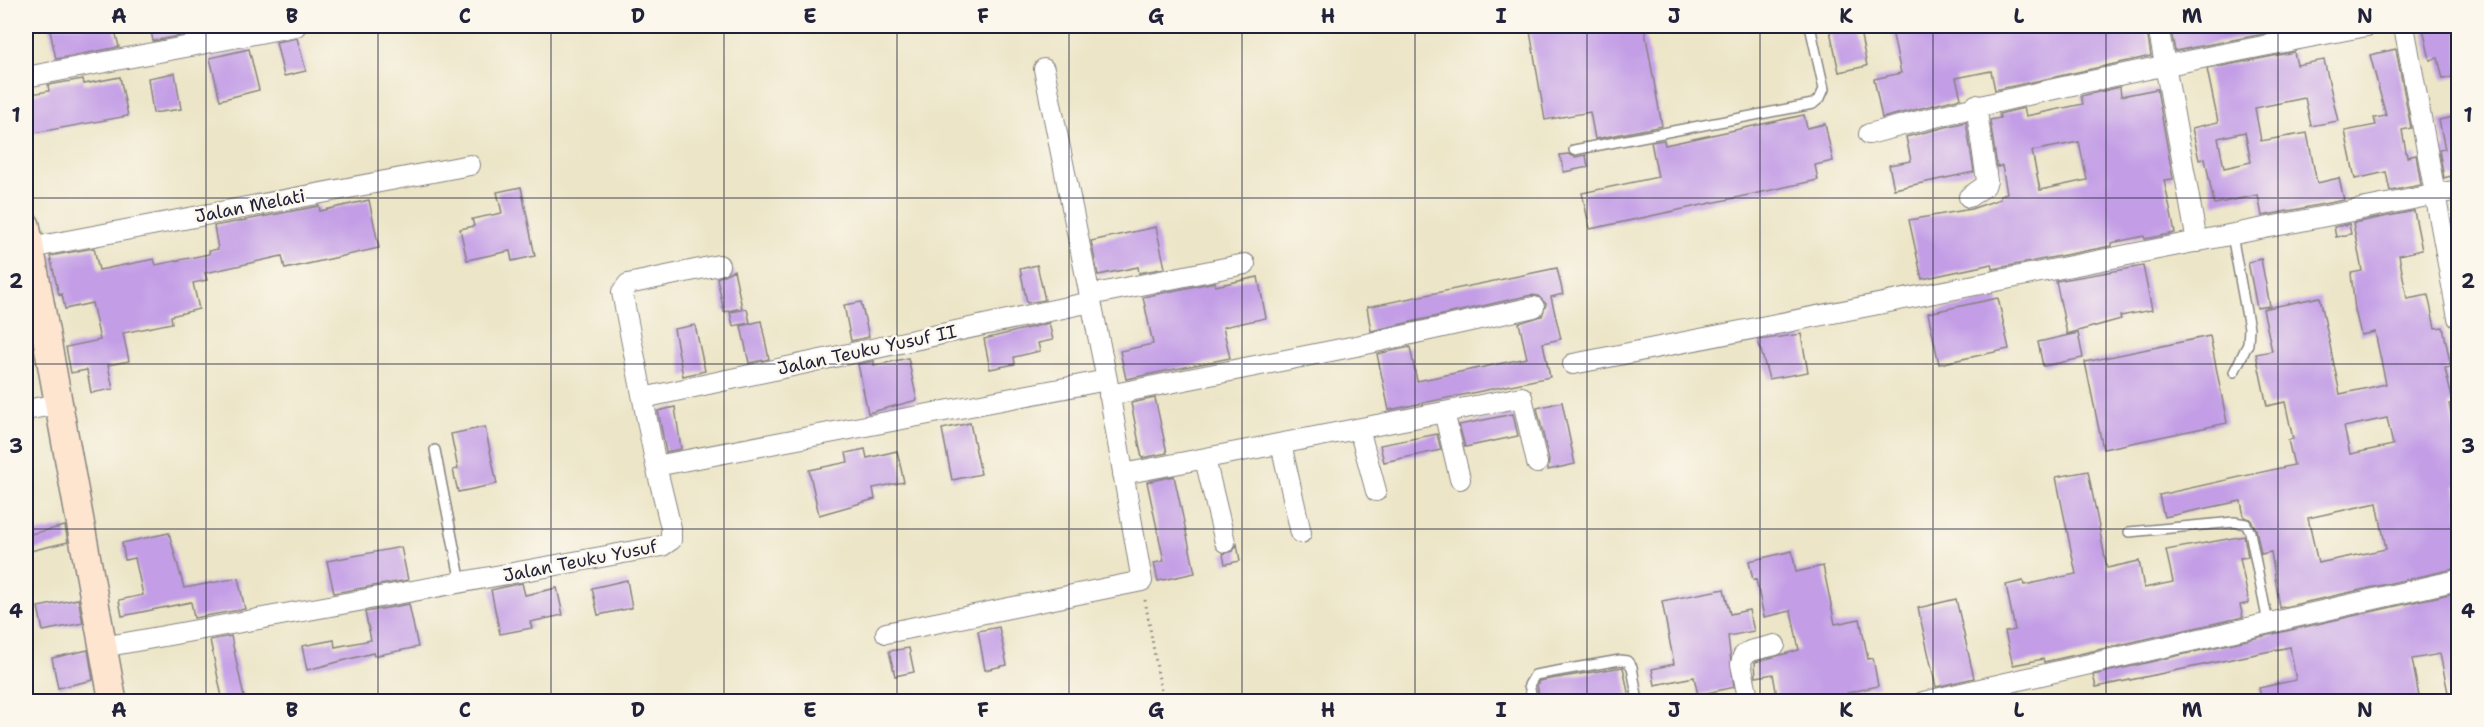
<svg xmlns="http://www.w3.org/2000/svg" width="2484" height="727" viewBox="0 0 2484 727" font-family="'Shantell Sans',sans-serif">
<rect width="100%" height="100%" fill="#fbf7ec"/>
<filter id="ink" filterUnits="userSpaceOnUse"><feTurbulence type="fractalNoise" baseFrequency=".0167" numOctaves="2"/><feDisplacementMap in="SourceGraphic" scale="12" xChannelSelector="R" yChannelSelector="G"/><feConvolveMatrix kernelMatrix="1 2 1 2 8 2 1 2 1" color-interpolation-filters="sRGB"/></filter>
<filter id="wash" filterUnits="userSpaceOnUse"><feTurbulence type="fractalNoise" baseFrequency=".008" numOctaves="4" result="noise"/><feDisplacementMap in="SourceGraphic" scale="24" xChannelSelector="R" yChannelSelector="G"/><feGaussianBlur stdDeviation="1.35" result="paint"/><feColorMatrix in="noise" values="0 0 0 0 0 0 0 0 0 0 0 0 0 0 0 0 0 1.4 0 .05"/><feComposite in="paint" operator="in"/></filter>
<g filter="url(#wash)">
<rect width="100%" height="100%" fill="#ece5c7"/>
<g id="blocks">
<path fill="#c39de6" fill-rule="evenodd" d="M49 26H114L119 47 56 59Z
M150 26H203L204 31 153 41Z
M1562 26H1644L1662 126 1595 139 1590 112 1545 120 1530 31Z
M1829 26H1859L1867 66 1839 72Z
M1891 26H1955V32L1985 26H2146L2151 56 1995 90 1991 71 1956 78 1961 98 1882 118 1874 79 1901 73Z
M2170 26H2289L2290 29 2175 51Z
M2437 26H2458V76L2443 79 2438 58 2430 60 2423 28Z
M297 38 306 71 284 76 276 42Z
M249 49 259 90 220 100 210 58Z
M2396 49 2411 128 2402 130 2407 157 2416 155 2421 185 2390 191 2386 172 2355 179 2345 131 2376 125 2374 118 2386 116 2370 55Z
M2294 52 2297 65 2324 60 2338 121 2311 126 2305 98 2255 108 2261 141 2307 133 2317 183 2339 178 2344 200 2262 216 2258 195 2214 204 2205 158 2199 160 2192 128 2218 122 2207 69ZM2245 132 2251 162 2224 168 2218 138Z
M175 73 181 109 153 113 148 78Z
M120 77 128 116 34 133 26 95 49 91 48 85 83 79 84 84Z
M2120 87 2121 96 2157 89 2173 179 2164 180 2175 233 2145 239 2144 236 2111 243V246L1993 269 1992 264 1922 279 1909 220 1971 209 2000 199V195L2007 193 2002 166 1997 167 1990 120 2000 118 1999 114 2024 108 2026 116 2083 104 2081 96ZM2079 142 2087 180 2040 190 2032 151Z
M1804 115 1807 128 1825 124 1833 161 1815 165 1818 180 1590 229 1582 193 1658 177 1651 142 1664 140 1665 145Z
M2458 116V178L2452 179 2451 176 2444 178 2439 150 2445 149 2439 120Z
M1966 122 1974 172 1894 189 1889 165 1911 161 1906 137Z
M1568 154 1575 157 1586 155 1588 167 1564 172 1560 155Z
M521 187 535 256 512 261 510 251 467 260 460 229 474 226 472 219 502 213 497 192Z
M369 200 379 248 285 269 282 256 205 273 207 280 193 283 199 309 171 316 172 323 123 333 129 361 108 365 113 389 91 393 87 370 71 373 66 347 100 340 92 303 65 309 62 294 59 295 50 256 94 248 99 270 154 259 156 265 209 254V251L218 249 214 226 319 206 320 211Z
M2414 211 2422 250 2399 255 2407 299 2428 295 2435 328 2443 327 2451 367 2445 368 2453 403 2449 404 2455 432 2458 431V485L2455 486 2458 502V568L2280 608 2271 552 2261 554 2256 529 2250 519 2244 517 2241 501 2164 517 2159 495 2294 465 2288 440 2293 439 2285 402 2267 406 2256 354 2272 351 2263 309 2320 297 2340 394 2386 384 2375 332 2361 335 2355 310 2351 273 2362 271 2353 223ZM2387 418 2393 445 2350 454 2344 427ZM2377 503 2386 549 2318 563 2308 518Z
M2349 224 2351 234 2336 237 2334 227Z
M1156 227 1165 268 1139 273 1138 267 1098 275 1091 241Z
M2261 259 2270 306 2257 308 2248 262Z
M1037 265 1045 300 1027 303 1020 269Z
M2143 266 2152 310 2120 316 2121 319 2067 334 2056 281Z
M1557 268 1563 294 1551 297 1561 339 1543 343 1550 377 1389 410 1377 354 1410 347 1417 381 1527 358 1519 323 1542 316 1546 304 1538 296 1531 295 1371 331 1367 307Z
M734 270 742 308 724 312 717 278Z
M1258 277 1266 318 1223 327 1230 358 1126 379 1120 351 1153 344 1143 297 1215 282V286Z
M1998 298 2009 349 1939 364 1928 313Z
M861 302 869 337 851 341 844 305Z
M747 309 750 323 733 326 730 312Z
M761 321 769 359 749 363 741 326Z
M1049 323 1053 340 1038 343 1040 351 1014 357 1015 364 990 369 984 339Z
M695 325 705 371 683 376 674 329Z
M2078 333 2083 358 2043 366 2038 342Z
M1801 334 1808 372 1769 379 1758 340Z
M2210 336 2227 423 2103 449 2085 362Z
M908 358 917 400 868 413 858 364 874 361V365H877Z
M1155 398 1167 453 1142 458 1131 403Z
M1562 402 1575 464 1548 470 1549 460 1537 408Z
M675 407 681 449 666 452 658 411Z
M1513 414 1518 436 1465 447 1459 425Z
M970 423 981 474 952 480 942 429Z
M485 427 497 484 458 492 453 470 458 469 451 434Z
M1437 434 1441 450 1384 462 1380 445Z
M865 449 867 458 897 451 904 482 873 488 875 499 819 515 809 470 848 462 846 453Z
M2088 471 2107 568 2139 561 2144 588 2173 582 2166 550 2244 536 2248 557 2240 558 2249 603 2240 605 2243 617 2044 662 2043 659 2013 665 2005 632 2015 630 2006 585 2023 581 2024 585 2076 574 2056 477Z
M1174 476 1195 573 1158 581 1154 563 1164 561 1147 482Z
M65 526 68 542 26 552V535Z
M169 533 184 588 238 578 245 609 194 618 191 602 122 616 119 600 143 595 135 558 125 560 122 543Z
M1237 544 1240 561 1225 564 1223 554 1233 551Z
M401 547 408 580 334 593 327 561Z
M1792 551 1796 572 1823 566 1835 624 1860 619 1868 659 1873 658 1878 686 1847 693 1849 702H1778L1773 674 1756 677 1755 662 1799 650 1791 611 1764 617 1756 579 1753 580 1749 561Z
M627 580 632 608 598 615 592 588Z
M522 583 525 595 557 588 563 615 530 622 532 628 500 634 491 590Z
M1724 589 1730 614 1749 610 1754 631 1728 636 1734 687 1698 695 1694 677 1655 685 1652 669 1674 664 1662 601Z
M2458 592V702H2450L2440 654 2412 659 2420 702H2262L2259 688 2296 680 2290 647 2096 687 2093 675Z
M78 599 83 623 43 631 38 607Z
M1956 599 1974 678 1936 687 1918 608Z
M409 604 418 647 374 656 373 653 307 670 302 646 334 640 335 647 371 640 365 612Z
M999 627 1007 665 985 670 978 631Z
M231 636 245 702H223L210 640Z
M909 648 914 672 895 676 889 651Z
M88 650 93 680 58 688 52 658Z
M1623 667 1630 702H1540L1537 685 1539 681Z"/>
</g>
</g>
<g filter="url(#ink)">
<use href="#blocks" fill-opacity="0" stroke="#878481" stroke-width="1.5"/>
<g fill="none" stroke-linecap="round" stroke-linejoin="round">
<g stroke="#878481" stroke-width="12">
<path id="lane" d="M1574 150 1813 104 1820 98 1824 89 1810 26
M2232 235 2249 328 2248 344 2234 372
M435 450 461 583
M2129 532 2234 522 2246 524 2250 532 2268 623
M428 702 433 700
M1533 702 1529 685 1535 675 1620 660 1627 661 1632 667 1638 702"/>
</g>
<g stroke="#878481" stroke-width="22">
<path id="street" d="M2158 26 2197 242
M2404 26 2458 318
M26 77 296 26
M1869 134C2033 90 2200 58 2367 26
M1969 197 1985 186 1987 181 1976 105
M30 248 470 165
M1090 295 1245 264
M1573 364 2458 190
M1109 395 1366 344 1534 307
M643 398 1091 302
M26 410 58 404
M1444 412 1460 479
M1359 429 1376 491
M1281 444 1301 533
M1205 459 1225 542
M656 466 622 292 628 284 719 265
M1123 474 1522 397 1537 463
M886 633 1142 581 1107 380 1044 69
M103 647 662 546 671 540V528L656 466 1107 380
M1749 702 1741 664 1743 656 1750 651 1775 645
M1923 702 2458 580"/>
</g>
<g stroke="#878481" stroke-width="30">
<path id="secondary" d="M26 225 113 702"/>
</g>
<path stroke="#878481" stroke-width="3" stroke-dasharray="1.5 4.5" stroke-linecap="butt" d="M1145 600 1163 702"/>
<use href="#lane" stroke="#fff" stroke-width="9"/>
<use href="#street" stroke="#fff" stroke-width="20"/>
<use href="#secondary" stroke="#fde5d0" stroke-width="27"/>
</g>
</g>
<path fill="none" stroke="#22223b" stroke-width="1.5" stroke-opacity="0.55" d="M206 26V702M378 26V702M551 26V702M724 26V702M897 26V702M1069 26V702M1242 26V702M1415 26V702M1587 26V702M1760 26V702M1933 26V702M2106 26V702M2278 26V702M26 198H2458M26 364H2458M26 529H2458"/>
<g text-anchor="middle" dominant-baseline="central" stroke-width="5" stroke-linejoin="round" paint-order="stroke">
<g font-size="18" fill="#22223b" stroke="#fbf7ec">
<text transform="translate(250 206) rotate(-11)">Jalan Melati</text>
<text transform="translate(867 350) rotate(-12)">Jalan Teuku Yusuf II</text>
<text transform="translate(580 561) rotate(-11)">Jalan Teuku Yusuf</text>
</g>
</g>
<rect width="2484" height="727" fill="none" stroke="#fbf7ec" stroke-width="66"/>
<rect x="33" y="33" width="2418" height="661" fill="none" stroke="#22223b" stroke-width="2"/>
<g font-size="20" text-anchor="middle" font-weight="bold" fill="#22223b">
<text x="119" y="23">A</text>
<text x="292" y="23">B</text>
<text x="465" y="23">C</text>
<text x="638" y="23">D</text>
<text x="810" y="23">E</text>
<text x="983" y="23">F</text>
<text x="1156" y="23">G</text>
<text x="1328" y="23">H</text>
<text x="1501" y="23">I</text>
<text x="1674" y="23">J</text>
<text x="1846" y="23">K</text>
<text x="2019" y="23">L</text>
<text x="2192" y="23">M</text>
<text x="2365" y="23">N</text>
<text x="16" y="122">1</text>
<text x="2468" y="122">1</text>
<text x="16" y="288">2</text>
<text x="2468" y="288">2</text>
<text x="16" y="453">3</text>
<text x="2468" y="453">3</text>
<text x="16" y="618">4</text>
<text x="2468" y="618">4</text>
<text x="119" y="717">A</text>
<text x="292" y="717">B</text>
<text x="465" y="717">C</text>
<text x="638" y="717">D</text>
<text x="810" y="717">E</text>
<text x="983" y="717">F</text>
<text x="1156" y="717">G</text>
<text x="1328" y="717">H</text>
<text x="1501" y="717">I</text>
<text x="1674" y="717">J</text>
<text x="1846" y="717">K</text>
<text x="2019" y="717">L</text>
<text x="2192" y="717">M</text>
<text x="2365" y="717">N</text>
</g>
</svg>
